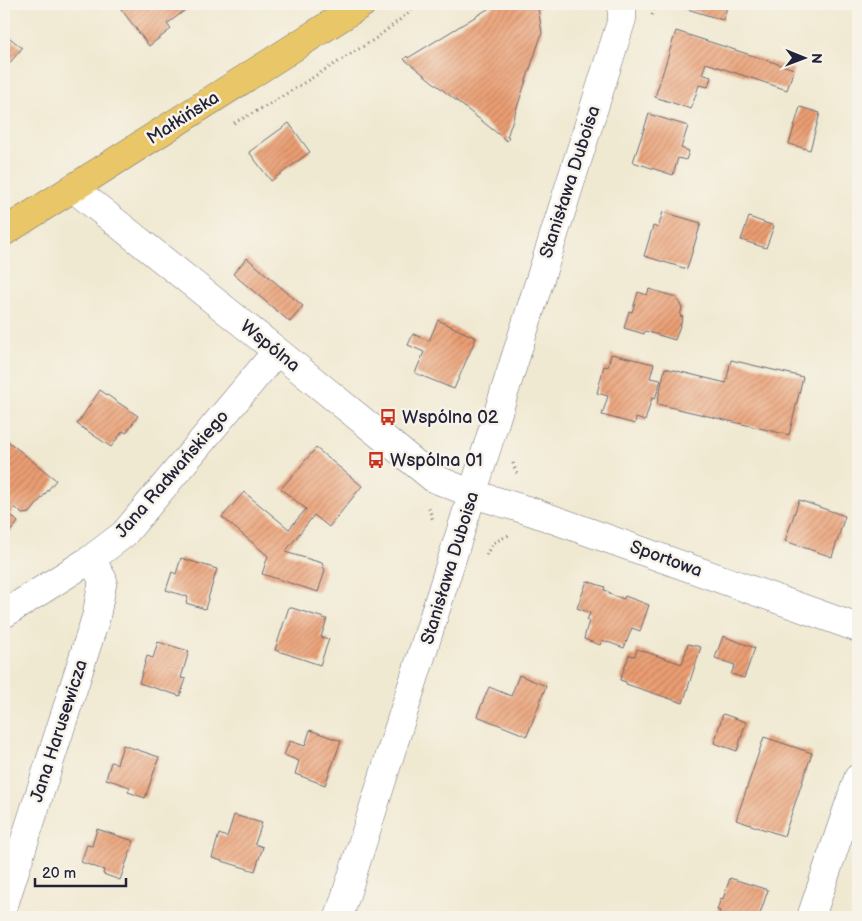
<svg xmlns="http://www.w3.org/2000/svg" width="862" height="921" viewBox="0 0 862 921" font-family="'Balsamiq Sans',sans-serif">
<defs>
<pattern id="building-hatch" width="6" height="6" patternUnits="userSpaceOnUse" patternTransform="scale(1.25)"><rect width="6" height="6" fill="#eb9e72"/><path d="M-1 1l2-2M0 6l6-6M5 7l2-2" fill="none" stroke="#be805f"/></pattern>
</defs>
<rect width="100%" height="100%" fill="#f7f3e8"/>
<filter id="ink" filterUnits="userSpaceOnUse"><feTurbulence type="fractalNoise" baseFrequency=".02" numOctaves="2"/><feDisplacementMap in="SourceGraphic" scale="10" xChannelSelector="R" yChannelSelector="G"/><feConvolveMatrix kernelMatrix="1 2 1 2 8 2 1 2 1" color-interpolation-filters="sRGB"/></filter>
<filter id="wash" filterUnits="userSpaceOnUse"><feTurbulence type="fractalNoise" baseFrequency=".0096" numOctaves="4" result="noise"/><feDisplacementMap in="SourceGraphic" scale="20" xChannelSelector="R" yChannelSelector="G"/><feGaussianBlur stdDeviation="1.12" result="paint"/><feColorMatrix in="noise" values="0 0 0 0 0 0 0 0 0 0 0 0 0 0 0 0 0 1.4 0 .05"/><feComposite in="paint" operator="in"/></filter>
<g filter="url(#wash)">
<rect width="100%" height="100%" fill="#f0e9d2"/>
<g id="blocks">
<path fill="url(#building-hatch)" d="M128 4H193L167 24 171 29 149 46 121 9Z
M496 4H545L538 8 542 33 507 137 509 138 507 141 404 59 407 56 408 58Z
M685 4H728L723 20 684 8Z
M676 31 794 69 787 90 706 63 702 74 711 77 708 87 699 85 691 109 655 97Z
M4 33 22 48 4 70Z
M800 107 820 113 810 150 789 144Z
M649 114 688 126 681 148 689 151 686 160 678 158 673 175 633 162Z
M289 123 310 152 271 181 249 152Z
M663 212 701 223 687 269 644 256 653 226 658 228Z
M749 217 774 226 766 248 741 240Z
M247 258 303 306 290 322 233 274Z
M649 289 676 297 682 308 680 316 683 317 675 340 645 331 644 334 624 328 629 311 632 312 638 292 647 295Z
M438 320 476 338 454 389 415 373 424 352 408 345 413 334 429 341Z
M611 354 654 364 650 378 661 380 655 399 652 398 645 421 636 418 635 424 602 415 608 396 597 393 604 366 608 367Z
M731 360 803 377 789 435 657 404 665 368 726 383Z
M100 390 138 416 126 433 123 431 111 447 77 424Z
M4 438 56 480 30 513 22 514 15 507 10 514 18 522 4 539Z
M316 448 362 486 329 527 314 515 285 552 322 563 325 571 318 592 262 574 268 556 222 517 244 492 289 529 306 509 281 489Z
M799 500 845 516 832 557 785 541Z
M181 558 217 569 205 609 186 603 188 597 166 590 172 572 176 574Z
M587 581 605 587 604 590 609 592V594L624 599 625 596 649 605 640 631 632 628 624 648 602 640 600 645 584 639 587 627 589 621 587 620 590 613 577 608Z
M289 607 327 619 321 637 329 639 320 665 275 650Z
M723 636 755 648 744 678 731 674 735 665 715 658Z
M158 642 189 651 181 678 186 679 180 696 139 683 147 656 153 658Z
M688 644 701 647 683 703 626 684V682L620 680 629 655 635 656 637 649 682 664Z
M519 675 546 686 527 736 477 716 489 687 511 696Z
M723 714 746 722 737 751 714 743Z
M310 730 341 741 325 785 295 774 299 761 284 755 290 741 305 746Z
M764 737 812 753 784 836 736 820Z
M123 745 159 757 145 798 128 792 130 787 106 779 111 762 117 764Z
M234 815 262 823 255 844 263 847 255 871 212 858 219 834 227 837Z
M97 829 134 841 120 880 103 874 104 870 81 862 87 845 92 846Z
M730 878 768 890 759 917H718L720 911 717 910 721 898 723 899Z"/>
</g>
</g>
<g filter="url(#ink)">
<use href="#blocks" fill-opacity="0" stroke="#6a6870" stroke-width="1"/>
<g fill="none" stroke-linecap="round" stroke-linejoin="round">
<g stroke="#6a6870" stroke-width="29">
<path id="minor" d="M73 188 277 351 433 478 473 494 530 511 858 628
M4 614 91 559 124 534 277 351
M4 905 96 617 103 580 91 559
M339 917C435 618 527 318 622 19V4
M811 917 858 778"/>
</g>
<g stroke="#6a6870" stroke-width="29">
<path id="major" d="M4 232 362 4"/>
</g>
<path stroke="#6a6870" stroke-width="3" stroke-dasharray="1 4" stroke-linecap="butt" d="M652 15 657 4
M234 123 268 105 375 39 420 4
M513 463 517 474 519 475
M429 508 433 521
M486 555 493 543 509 535"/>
<use href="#minor" stroke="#fff" stroke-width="28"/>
<use href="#major" stroke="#e9c769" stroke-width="28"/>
</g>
</g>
<defs>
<g id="bus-bare" transform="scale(1.35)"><path d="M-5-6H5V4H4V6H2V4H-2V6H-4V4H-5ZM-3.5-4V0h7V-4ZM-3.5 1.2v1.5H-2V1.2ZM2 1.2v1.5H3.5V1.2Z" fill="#c8321e" stroke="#f7f3e8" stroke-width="2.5" paint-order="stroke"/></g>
</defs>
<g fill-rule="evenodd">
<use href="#bus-bare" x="388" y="417"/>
<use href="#bus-bare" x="376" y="460"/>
</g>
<g text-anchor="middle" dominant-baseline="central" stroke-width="5" stroke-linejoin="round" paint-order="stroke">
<g font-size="18" fill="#22223b" stroke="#f7f3e8">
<text transform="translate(183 118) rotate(-33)">Małkińska</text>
<text transform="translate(570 182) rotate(-72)">Stanisława Duboisa</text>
<text transform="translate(270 346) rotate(39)">Wspólna</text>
<text transform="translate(172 474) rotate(-49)">Jana Radwańskiego</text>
<text transform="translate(666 559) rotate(20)">Sportowa</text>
<text transform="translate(450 568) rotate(-73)">Stanisława Duboisa</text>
<text transform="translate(59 731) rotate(-72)">Jana Harusewicza</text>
</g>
<g font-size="18" fill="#22223b" stroke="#f7f3e8" text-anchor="start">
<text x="402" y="417">Wspólna 02</text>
<text x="390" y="460">Wspólna 01</text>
</g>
</g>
<rect width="862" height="921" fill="none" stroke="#f7f3e8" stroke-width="20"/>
<g transform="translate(804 58) rotate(91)" stroke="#f7f3e8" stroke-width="4" paint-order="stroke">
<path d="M0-4L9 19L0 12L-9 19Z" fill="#22223b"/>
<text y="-8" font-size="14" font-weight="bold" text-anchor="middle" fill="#22223b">N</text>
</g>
<path d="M35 878v8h91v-8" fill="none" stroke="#22223b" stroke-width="2.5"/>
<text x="42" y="878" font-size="15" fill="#22223b" stroke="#f7f3e8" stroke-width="4" paint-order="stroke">20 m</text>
</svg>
